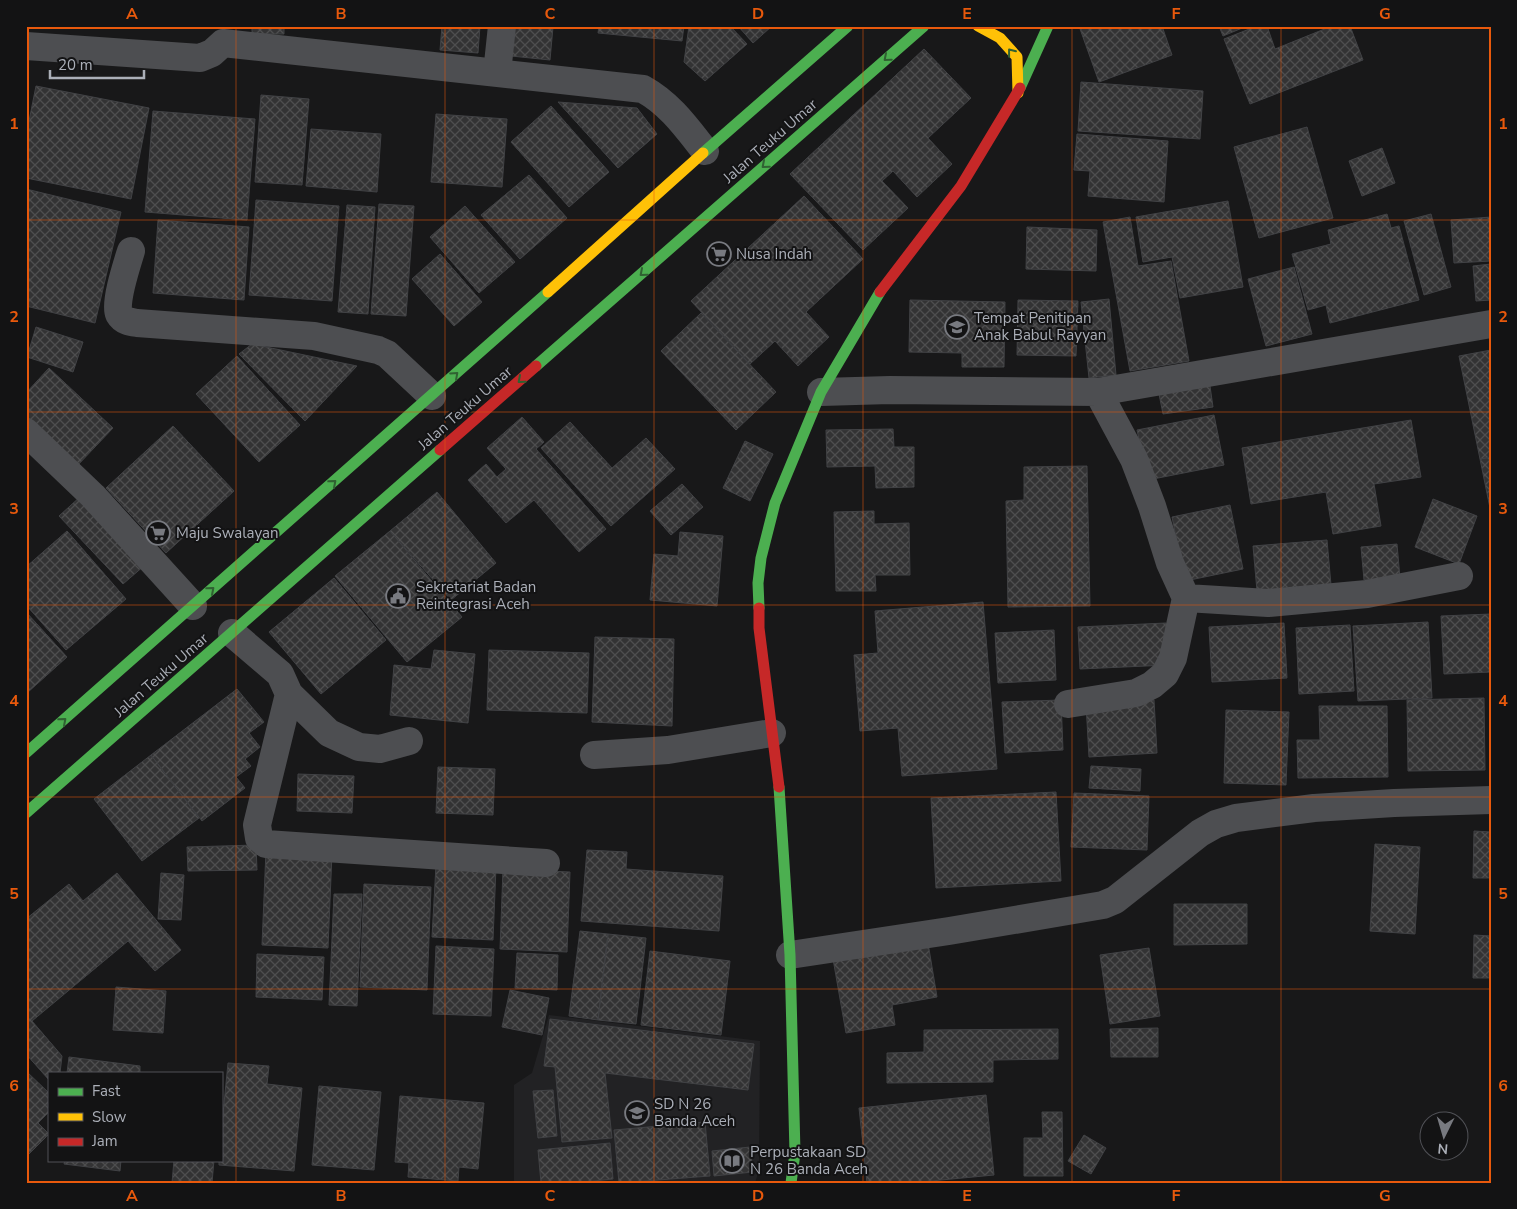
<svg xmlns="http://www.w3.org/2000/svg" width="1517" height="1209" viewBox="0 0 1517 1209" font-family="'Nunito Sans',sans-serif">
<defs>
<pattern id="building-cross-hatch" width="8" height="8" patternUnits="userSpaceOnUse" patternTransform="scale(1.25)"><rect width="8" height="8" fill="#333334"/><path d="M0 0l8 8M0 8l8-8" fill="none" stroke="#4e4e4f"/></pattern>
</defs>
<rect width="100%" height="100%" fill="#181819"/>
<path fill="#222224" d="M549 1015 760 1041 759 1170 755 1183H514V1085L532 1073Z"/>
<path fill="url(#building-cross-hatch)" stroke="#414245" d="M252 26H284V34H252Z
M442 26H480L478 53 440 50Z
M514 26 553 27 550 60 511 56Z
M599 26H684L682 41 598 33Z
M689 26H730L747 44 705 81 684 62Z
M738 26H772L753 43Z
M1079 26H1162L1172 55 1099 82Z
M1219 26H1247L1223 36Z
M1257 26H1267L1275 49 1332 26H1350L1363 60 1250 104 1224 39Z
M924 49 971 98 928 138 952 164 917 197 893 171 882 181 908 208 863 250 790 174Z
M1081 82 1203 91 1200 139 1078 131Z
M36 86 149 108 131 199 26 178V136Z
M261 95 309 99 302 185 255 182Z
M558 102 637 108 657 134 618 168Z
M551 106 609 172 569 207 511 142Z
M153 111 255 119 247 220 145 212Z
M436 114 507 119 502 187 431 182Z
M1307 127 1333 218 1259 238 1234 147Z
M311 129 381 134 377 192 306 186Z
M1077 134 1168 141 1164 202 1088 196 1090 171 1074 170Z
M1382 148 1395 183 1362 196 1349 161Z
M529 175 567 218 520 259 481 215Z
M26 189 121 212 95 323 26 306Z
M804 196 863 259 806 312 829 337 798 366 775 341 750 364 691 301Z
M256 200 339 206 332 301 249 295Z
M1228 201 1243 287 1180 298 1172 257 1143 262 1136 217Z
M379 204 414 206 406 316 371 314Z
M347 205 375 207 368 314 338 312Z
M465 206 515 262 479 293 430 237Z
M1387 214 1391 228 1399 226 1419 300 1330 323 1326 305 1308 310 1292 254 1331 244 1328 230Z
M1431 214 1451 287 1424 295 1404 221Z
M1130 217 1138 266 1171 261 1189 361 1130 371 1103 222Z
M1491 217V261L1454 263 1451 220Z
M158 220 249 227 244 300 153 293Z
M1027 227 1097 230 1096 271 1026 269Z
M440 254 482 302 454 326 412 279Z
M1491 264V300L1476 301 1473 266Z
M1294 267 1312 334 1266 346 1248 279Z
M1109 299 1116 375 1089 378 1081 302Z
M910 300 1005 302 1004 367H962V353L909 352Z
M1018 300 1078 301 1076 356 1017 355Z
M701 313 776 392 736 430 661 351Z
M36 327 83 342 73 372 27 357Z
M252 344 357 366 305 421 239 354Z
M1491 350V457L1480 459 1459 356Z
M237 356 300 425 259 462 196 394Z
M49 368 113 428 76 467 26 421V393Z
M1210 386 1213 407 1163 414 1159 394Z
M1214 415 1224 465 1148 480 1137 430Z
M522 417 544 442 536 449 606 529 579 552 534 500 506 523 468 480 486 464 497 477 506 469 487 448Z
M1411 420 1421 477 1374 484 1381 526 1333 534 1326 492 1251 504 1242 448Z
M570 422 612 468 646 438 675 469 611 526 541 448Z
M173 426 234 491 166 553 106 488Z
M893 429 894 447H914V487L876 488 875 466 827 467 826 430Z
M745 441 773 454 750 501 723 488Z
M1491 457V513L1480 459Z
M1087 466 1090 606 1008 607 1006 501 1024 500V467Z
M682 484 703 507 671 535 650 511Z
M437 492 496 563 451 600 390 531Z
M81 496 145 565 123 584 59 516Z
M1433 499 1477 516 1459 564 1415 547Z
M1230 505 1243 569 1185 581 1172 517Z
M874 511V524L909 523 910 575H875L876 591H836L834 512Z
M67 531 126 599 66 650 26 605V567Z
M390 531 462 617 407 662 335 576Z
M680 532 723 536 717 606 650 600 654 554 678 556Z
M1327 540 1331 585 1257 591 1253 546Z
M1397 544 1400 578 1364 580 1361 547Z
M334 578 386 640 321 694 269 632Z
M983 602 997 769 902 776 898 728 860 731 854 655 878 653 875 611Z
M26 612 67 657 27 693 26 692Z
M1491 614V672L1444 674 1441 616Z
M1428 622 1432 698 1358 701 1353 626Z
M1166 623 1168 665 1080 669 1078 627Z
M1284 623 1287 678 1212 682 1209 627Z
M1350 625 1354 691 1299 694 1296 628Z
M1054 630 1056 680 998 683 995 633Z
M595 637 674 639 672 726 592 722Z
M434 650 475 654 468 723 390 715 394 665 431 669Z
M489 650 589 653 587 713 487 710Z
M237 689 264 722 249 733 260 747 245 759 251 766 236 777 245 788 202 821 151 755Z
M1484 698 1485 770 1408 771 1407 700Z
M1061 700 1063 750 1005 753 1002 702Z
M1154 700 1157 753 1089 757 1086 704Z
M1319 706H1387L1388 777 1298 778 1297 740H1320Z
M1226 710 1289 712 1286 785 1224 783Z
M151 755 199 818 142 861 94 799Z
M1091 766 1141 769 1140 791 1089 788Z
M438 767 495 769 493 815 436 813Z
M298 774 354 776 352 813 297 811Z
M1056 792 1061 881 936 888 931 798Z
M1074 793 1149 796 1147 850 1071 847Z
M1474 831 1491 832V878H1473Z
M1375 844 1420 847 1415 934 1370 931Z
M256 845 257 870 188 871 187 847Z
M266 850 332 853 328 948 262 945Z
M587 850 627 852 626 869 723 876 719 931 581 921Z
M436 865 496 867 493 940 432 937Z
M503 869 570 872 567 952 500 949Z
M117 873 181 950 155 971 128 941 32 1021 62 1056 60 1073H49V1080L26 1054V919L69 884 83 901Z
M161 873 184 875 181 920 158 919Z
M364 884 431 887 427 990 360 987Z
M334 894H362L357 1006 329 1005Z
M1174 904H1247V944L1174 945Z
M580 931 608 934 598 1020 569 1016Z
M608 934 646 938 636 1024 598 1020Z
M1474 935 1491 936V978H1473Z
M928 943 937 997 892 1005 895 1025 846 1033 833 959Z
M436 946 494 949 491 1016 433 1014Z
M1149 948 1160 1016 1110 1024 1100 955Z
M650 951 730 961 721 1035 641 1025Z
M517 953 558 955 557 990 515 988Z
M257 954 324 957 322 1000 256 997Z
M116 987 166 991 163 1033 113 1030Z
M510 990 549 998 542 1035 502 1027Z
M550 1019 754 1044 748 1090 605 1073 612 1138 562 1142 555 1067 544 1066Z
M1158 1028V1057H1111L1110 1029Z
M1058 1029V1059L993 1060V1082L887 1083V1053L924 1052V1030Z
M69 1057 140 1066V1073H67Z
M228 1063 269 1066 267 1084 302 1088 294 1171 219 1165V1160H221V1134Z
M26 1071 49 1093V1112L38 1123 49 1134 26 1157Z
M319 1086 381 1092 374 1170 312 1165Z
M553 1090 557 1136 538 1138 533 1091Z
M986 1095 994 1175 910 1183H867L859 1108Z
M400 1096 484 1103 478 1169 459 1167 458 1181 408 1177 409 1163 395 1162Z
M1042 1112H1062L1063 1176H1024V1138H1043Z
M705 1122 710 1176 619 1183 614 1130Z
M1084 1135 1106 1148 1091 1174 1068 1161Z
M610 1143 613 1179 574 1183H541L538 1150Z
M750 1147 753 1172 714 1176 712 1151Z
M65 1160H121L120 1171 64 1164Z
M174 1160H214L212 1183H172Z"/>
<g fill="none" stroke-linecap="round" stroke-linejoin="round">
<path stroke="#4d4e51" stroke-width="28" d="M26 46 200 58 212 53 223 43 643 89C670 104 686 127 705 151
M497 73 502 26
M131 251C127 264 114 304 119 314 123 321 130 322 137 323L314 336 378 350 387 354 432 396
M821 392 890 390 1098 392 1491 324
M26 432 93 496 193 606
M1186 598 1268 603 1367 594 1459 576
M232 633 280 674 289 694 257 825 259 838 266 844 546 863
M289 694 329 733 359 747 380 749 409 741
M1068 704 1136 693 1152 685 1165 674 1173 658 1186 598 1170 563 1152 506 1134 459 1098 392
M594 755 668 750 772 733
M790 955 949 931 1103 905 1115 900 1200 833 1216 824 1236 818 1314 808 1394 803 1491 800"/>
<path stroke="#4caf50" stroke-width="11" d="M1020 88 1048 26
M703 153 848 26
M536 366 924 26
M759 608 758 583 761 558 775 503 821 392 880 292
M26 753 548 292
M779 787 790 955 795 1153 791 1183
M26 813 440 450"/>
<path stroke="#ffc107" stroke-width="11" d="M978 26 1000 38 1017 57 1018 93
M548 292 703 153"/>
<path stroke="#c62828" stroke-width="11" d="M880 292 961 186 1020 88
M440 450 536 366
M759 608V628L779 787"/>
</g>
<defs><path id="oneway-chevron" d="M-2-3.5L2.5 0L-2 3.5" fill="none" stroke-width="1.6" stroke-linecap="round" stroke-linejoin="round" transform="scale(1.25)"/></defs>
<g stroke="#306132">
<use href="#oneway-chevron" transform="translate(1011 52) rotate(-128)"/>
<use href="#oneway-chevron" transform="translate(887 58) rotate(139)"/>
<use href="#oneway-chevron" transform="translate(765 165) rotate(139)"/>
<use href="#oneway-chevron" transform="translate(643 273) rotate(139)"/>
<use href="#oneway-chevron" transform="translate(455 375) rotate(-42)"/>
<use href="#oneway-chevron" transform="translate(521 380) rotate(139)"/>
<use href="#oneway-chevron" transform="translate(333 483) rotate(-41)"/>
<use href="#oneway-chevron" transform="translate(211 590) rotate(-41)"/>
<use href="#oneway-chevron" transform="translate(63 721) rotate(-41)"/>
</g>
<path fill="none" stroke="#e8590c" stroke-width="1" stroke-opacity="0.55" d="M236 26V1183M445 26V1183M654 26V1183M863 26V1183M1072 26V1183M1281 26V1183M26 220H1491M26 412H1491M26 605H1491M26 797H1491M26 989H1491"/>
<defs>
<g id="supermarket-ring" transform="scale(1.25)"><circle r="9.5" fill="#131314" stroke="#787a80" stroke-width="1.5"/><path d="M-6-5.5h2.5l.6 2H6L4.5 2H-2.5L-4.4-4H-6ZM-1.5 3.2a1.3 1.3 0 1 0 .1 0ZM3 3.2a1.3 1.3 0 1 0 .1 0Z" fill="#787a80"/></g>
<g id="school-ring" transform="scale(1.25)"><circle r="9.5" fill="#131314" stroke="#787a80" stroke-width="1.5"/><path d="M0-5L7-2L0 1L-7-2ZM-4 1L0 2.5L4 1V4Q0 6-4 4Z" fill="#787a80"/></g>
<g id="civic-ring" transform="scale(1.25)"><circle r="9.5" fill="#131314" stroke="#787a80" stroke-width="1.5"/><path d="M-.6-6.5H3V-4.5H.6V-3L4-1V1h2V6H-6V1h2V-1L-.6-3ZM-1.2 2.5V6h2.4V2.5Z" fill="#787a80"/></g>
<g id="library-ring" transform="scale(1.25)"><circle r="9.5" fill="#131314" stroke="#787a80" stroke-width="1.5"/><path d="M-6-4Q-3-5.5-.7-3.5V5Q-3 3-6 4ZM6-4Q3-5.5 .7-3.5V5Q3 3 6 4Z" fill="#787a80"/></g>
</defs>
<g fill-rule="evenodd">
<use href="#supermarket-ring" x="719" y="254"/>
<use href="#school-ring" x="957" y="327"/>
<use href="#supermarket-ring" x="158" y="533"/>
<use href="#civic-ring" x="398" y="596"/>
<use href="#school-ring" x="637" y="1113"/>
<use href="#library-ring" x="732" y="1161"/>
</g>
<g text-anchor="middle" dominant-baseline="central" stroke-width="4" stroke-linejoin="round" paint-order="stroke">
<g font-size="15" fill="#abafb8" stroke="#131314">
<text transform="translate(770 141) rotate(-41)">Jalan Teuku Umar</text>
<text transform="translate(465 408) rotate(-41)">Jalan Teuku Umar</text>
<text transform="translate(161 675) rotate(-41)">Jalan Teuku Umar</text>
</g>
<g font-size="15" fill="#abafb8" stroke="#131314" text-anchor="start">
<text x="736" y="254">Nusa Indah</text>
<text x="974" y="318">Tempat Penitipan<tspan x="974" dy="17">Anak Babul Rayyan</tspan></text>
<text x="176" y="533">Maju Swalayan</text>
<text x="416" y="587">Sekretariat Badan<tspan x="416" dy="17">Reintegrasi Aceh</tspan></text>
<text x="654" y="1104">SD N 26<tspan x="654" dy="17">Banda Aceh</tspan></text>
<text x="750" y="1152">Perpustakaan SD<tspan x="750" dy="17">N 26 Banda Aceh</tspan></text>
</g>
</g>
<rect width="1517" height="1209" fill="none" stroke="#131314" stroke-width="55"/>
<rect x="48" y="1072" width="175" height="90" fill="#131314" stroke="#505156"/>
<rect x="58" y="1088" width="25" height="8" fill="#4caf50" stroke="#505156"/>
<text x="92" y="1096" font-size="15" fill="#abafb8">Fast</text>
<rect x="58" y="1113" width="25" height="8" fill="#ffc107" stroke="#505156"/>
<text x="92" y="1122" font-size="15" fill="#abafb8">Slow</text>
<rect x="58" y="1138" width="25" height="8" fill="#c62828" stroke="#505156"/>
<text x="92" y="1146" font-size="15" fill="#abafb8">Jam</text>
<g transform="translate(1444 1136) rotate(185)"><circle r="24" fill="#131314" stroke="#505156"/>
<path d="M0-4L9 19L0 12L-9 19Z" fill="#787a80"/>
<text y="-8" font-size="14" font-weight="bold" text-anchor="middle" fill="#abafb8">N</text>
</g>
<path d="M50 70v8h94v-8" fill="none" stroke="#abafb8" stroke-width="2.5"/>
<text x="58" y="70" font-size="15" fill="#abafb8" stroke="#131314" stroke-width="4" paint-order="stroke">20 m</text>
<rect x="28" y="28" width="1462" height="1154" fill="none" stroke="#e8590c" stroke-width="2"/>
<g font-size="16" text-anchor="middle" font-weight="bold" fill="#e8590c">
<text x="132" y="19">A</text>
<text x="341" y="19">B</text>
<text x="550" y="19">C</text>
<text x="758" y="19">D</text>
<text x="967" y="19">E</text>
<text x="1176" y="19">F</text>
<text x="1385" y="19">G</text>
<text x="14" y="129">1</text>
<text x="1503" y="129">1</text>
<text x="14" y="322">2</text>
<text x="1503" y="322">2</text>
<text x="14" y="514">3</text>
<text x="1503" y="514">3</text>
<text x="14" y="706">4</text>
<text x="1503" y="706">4</text>
<text x="14" y="899">5</text>
<text x="1503" y="899">5</text>
<text x="14" y="1091">6</text>
<text x="1503" y="1091">6</text>
<text x="132" y="1201">A</text>
<text x="341" y="1201">B</text>
<text x="550" y="1201">C</text>
<text x="758" y="1201">D</text>
<text x="967" y="1201">E</text>
<text x="1176" y="1201">F</text>
<text x="1385" y="1201">G</text>
</g>
</svg>
